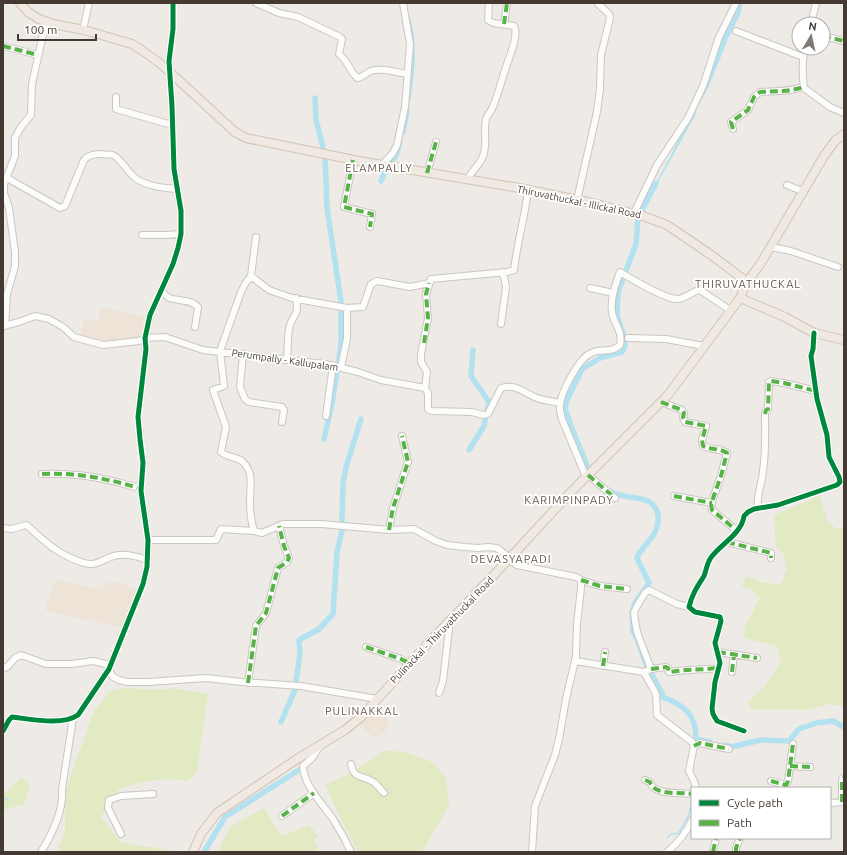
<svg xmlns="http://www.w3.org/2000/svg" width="847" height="855" viewBox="0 0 847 855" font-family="Ubuntu,sans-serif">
<rect width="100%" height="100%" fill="#eeeae6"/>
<path fill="#ede3d7" d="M101 307 144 317 140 339H119L111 342H101L80 336 84 319 98 321Z
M56 579 88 587 98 588 108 583 115 581 138 590 122 628 45 610Z
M375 706 385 715 389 722 384 733 375 738 357 725Z"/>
<path fill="#e1eac3" d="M820 496 827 520 836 529 844 527V706L829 704 806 710H752L748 702 764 687 781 663 777 646 744 638 745 626 760 598 751 589 742 587 746 576 761 582 781 585 787 569 783 553 776 548 774 515Z
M126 688 159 690 173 688 208 694 197 772 188 781C164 776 143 782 120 788L101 817 122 843 181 852H57L65 830V792L94 711 110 691Z
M386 750 409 753 434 763 446 778 449 805 426 845 421 852H357L325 785 349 774Z
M21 777 30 784 24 804 6 809 3 814V795Z
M264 808 281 836 309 825 318 836 314 840 318 848 317 852H217L231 826Z"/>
<path fill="#b2e2f0" d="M737 3H743L740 15 728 39 709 86 697 108 695 116 638 218 689 120 718 43Z"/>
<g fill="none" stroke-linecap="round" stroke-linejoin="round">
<path stroke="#b2e2f0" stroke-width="1.5" d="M3 799H8
M668 837 671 834H678L688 817 692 802"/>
<path stroke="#b2e2f0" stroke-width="5.5" d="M315 98 316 120 323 147
M408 98C412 71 415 47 408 20
M403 132 407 111
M381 181 385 172 396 156 400 142
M324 439 332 404 341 345V302L327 207 325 156
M469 450 484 426 489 402 471 376 473 350
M588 468 571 426 565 408 567 400 582 369 600 358 622 352 625 346 624 336 617 316 618 292 636 244 638 218 656 183
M610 491C624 502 652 491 658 514 659 519 657 527 655 532 650 542 641 548 637 558L649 583 635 603 632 613 633 631 638 641 646 664 662 693 663 697C685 706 696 714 696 739L710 742
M342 522 343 483 346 467 361 419
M296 681 300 654 299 640 319 629 333 614 337 553 342 530
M281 722 295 690
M724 745 731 747 761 740 789 741 799 729 816 723 833 721 844 727
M204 852 225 817 299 770"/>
<g stroke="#cbc6c2" stroke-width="8">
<path id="minor" d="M256 3 279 13 298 17 340 37 342 39 339 54C349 62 348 69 357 78 362 78 366 73 371 71 381 67 397 73 408 74
M504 24 507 3
M811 24 816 3
M83 30 89 3
M736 31 803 57
M823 36 844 41
M3 46 38 55
M805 48C802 61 802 74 804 88L830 107 844 113
M116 97V109L172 125
M733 129 731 122 748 110 754 97 760 92C775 91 789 92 803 87
M353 160 344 207 372 214 370 227
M382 165 393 153 397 145 405 107 410 44 403 3
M427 173 436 142
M7 178 60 208 65 206 84 160C88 155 94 154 101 154 104 155 110 154 113 155 121 158 129 176 140 181 152 187 164 188 177 189
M468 179C472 170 480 165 483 156 488 143 483 131 486 119 487 116 490 112 492 109 498 95 502 79 507 64 510 56 519 34 514 26L493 23 488 20 489 3
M787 185 804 192
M577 200 597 112 600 89 601 55 610 18 609 14 597 3
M634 213 657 165 688 118 703 86 719 37 736 3
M142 235H165L181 234
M771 247 791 251 838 267
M251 276 269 290 292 298 347 308 363 307 371 284 377 281 410 287 429 283
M590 288 613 293
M161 292C164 293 167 296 169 298 178 301 191 299 198 307L195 327
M501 324 506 287 503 272
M3 326 19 322 35 316 49 319 63 327 74 337 103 345 139 341 145 338 165 337 203 350 287 360 326 364 358 372 381 380 425 388
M5 326 7 294 15 266V252L9 208 4 193V184L15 156V138L21 127 31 115 32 84 46 21
M628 338 666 339 704 346
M243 354 240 387 245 399 249 402 282 407 284 410 282 422
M287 360C288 351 287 334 290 325 295 312 299 314 296 298
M341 367 347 339V308
M425 388 427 372 421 362V354L428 318 426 294 431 279 507 272 514 270C517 243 525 217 528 190
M425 388 428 393V409L432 411 472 412 483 415 488 414 501 388C515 383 524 393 537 398 544 401 552 401 560 403
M661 402 682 410 684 413 683 417 685 422 706 426 702 440 703 446C711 450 720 448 727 453L721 476 711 504 712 510 736 530
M326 416 333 365
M42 474C64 473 86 475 108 480 119 482 130 486 141 488
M588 475 615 498
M586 477 562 419C561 414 559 409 560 404 562 391 578 359 591 353 601 348 610 354 620 345 623 330 614 325 612 312 610 299 616 283 620 272 632 279 664 299 677 299 686 299 692 291 700 290L730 310
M674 496 712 503
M758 508C756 496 762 484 763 471 766 452 765 433 765 414L766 410 768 409 769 382 771 381 784 383 816 391
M3 528 12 529 26 525C33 530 39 537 47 543 56 551 79 564 91 564 99 564 104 559 111 557 121 552 137 556 147 560
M389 530 393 508 408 462 402 436
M254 531C251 522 250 509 250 500 250 486 254 473 243 462 237 456 227 458 221 452L226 427 213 390 224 386 220 351 241 292 245 284 251 276 256 237
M148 540H216L221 529 254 531 262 533 283 524H321L389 530 414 529 436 541 447 545 464 547 478 548 488 547 497 548 510 558
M727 542 771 553V558
M509 559 517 565 576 577 581 580V588L577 624 576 656 566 699 559 739 555 755 535 806 532 852
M581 580 600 586 627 589
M366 647 401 659 409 663
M718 652 757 658
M575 661 644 672 656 694 657 715 692 742 694 746 689 771 694 781 696 788
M603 666 605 652
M3 668 7 667 15 658 21 655 46 664H72L93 661 110 665
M109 669 113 677 119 680 127 682H148L206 678 242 682 301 686 377 699
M651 669 666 667 668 668 669 672H671C687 669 703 670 718 668
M644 672 651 669 637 632 635 621 634 613 637 606 645 593 649 590 677 604 689 607
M732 672 734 655
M248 683 256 626 266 613 278 568 287 562 289 558 284 546 279 526
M439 693 443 681 450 620
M3 731 9 720 12 717C31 719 62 726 78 715L109 669 143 584 147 567 148 540 141 491 143 463 140 439 138 417 146 349 145 338 150 315 173 264 178 248 181 234V211L174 169 172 106 169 61 173 29V3
M744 731 717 721 713 714 712 709 715 682 720 663 715 643 721 621 720 617 695 612 689 607C692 594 697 587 704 576 706 571 707 564 710 559 718 546 742 534 744 516L748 512 754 509 778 505 837 485 840 482 839 477 829 457 827 435 817 399 811 356 813 349 814 333
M320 746 312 758 303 766C303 784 323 805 333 819 340 830 346 841 351 852
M694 746 700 743 729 749
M351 764C353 780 365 775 375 783 378 786 381 790 384 793
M790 766 810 767
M645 780 650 782C654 796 680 792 692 794
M771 781 786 785
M785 788 788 781 793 744
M842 802V779L844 778
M830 803 844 802
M282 816 314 793
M121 834 108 808 109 800 121 796 153 794
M41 852C52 834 64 810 62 789L73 718
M667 852C678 843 686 834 692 820
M713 852 716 838
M736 852V848L740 838"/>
</g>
<g stroke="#d2c3b2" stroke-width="10">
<path id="major" d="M20 3 28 12 39 19 53 24 84 30 118 40 132 44 140 49 161 64 235 132 246 138 359 161 525 189 592 203 643 216 667 225 714 257 747 282
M740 298 785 317 814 333 844 340
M193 852 201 834 217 813 297 759 345 730 361 717 432 639 494 575 571 492 668 395 740 298 747 282 761 263 824 156 835 141 844 134"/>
</g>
<use href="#minor" stroke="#fcfcfb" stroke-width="6"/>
<use href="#major" stroke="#f0e9e2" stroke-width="8"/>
<path stroke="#57b346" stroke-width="4" stroke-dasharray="8 4" stroke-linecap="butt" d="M504 24 507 3
M823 36 844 41
M3 46 38 55
M733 129 731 122 748 110 754 97 760 92C775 91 789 92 803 87
M353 160 344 207 372 214 370 227
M427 173 436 142
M424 343 428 318 426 294 429 283
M661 402 682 410 684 413 683 417 685 422 706 426 702 440 703 446C711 450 720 448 727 453L721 476 711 504 712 510 736 530
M765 414 766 410 768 409 769 382 771 381 784 383 816 391
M42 474C64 473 86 475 108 480 119 482 130 486 141 488
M588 475 615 498
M674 496 712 503
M389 530 393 508 408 462 402 436
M727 542 771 553V558
M581 580 600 586 627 589
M366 647 401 659 409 663
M718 652 757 658
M603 666 605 652
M651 669 666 667 668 668 669 672H671C687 669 703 670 718 668
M732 672 734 655
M248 683 256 626 266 613 278 568 287 562 289 558 284 546 279 526
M694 746 700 743 729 749
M790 766 810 767
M645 780 650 782C654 796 680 792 692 794
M771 781 786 785
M785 788 788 781 793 744
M842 802V779L844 778
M282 816 314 793
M713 852 716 838
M736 852V848L740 838"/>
<g stroke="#fff" stroke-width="8">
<path id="cycleway" d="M3 731 9 720 12 717C31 719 62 726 78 715L109 669 143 584 147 567 148 540 141 491 143 463 140 439 138 417 146 349 145 338 150 315 173 264 178 248 181 234V211L174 169 172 106 169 61 173 29V3
M744 731 717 721 713 714 712 709 715 682 720 663 715 643 721 621 720 617 695 612 689 607C692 594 697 587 704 576 706 571 707 564 710 559 718 546 742 534 744 516L748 512 754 509 778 505 837 485 840 482 839 477 829 457 827 435 817 399 811 356 813 349 814 333"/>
</g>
<use href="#cycleway" stroke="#00873e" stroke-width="5"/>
</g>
<g text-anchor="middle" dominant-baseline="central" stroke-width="3.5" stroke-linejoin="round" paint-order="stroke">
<g font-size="10" fill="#443a32" stroke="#fff">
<text transform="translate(579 202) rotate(12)">Thiruvathuckal - Illickal Road</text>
<text transform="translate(285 360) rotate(8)">Perumpally - Kallupalam</text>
<text transform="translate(442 630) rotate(-46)">Pulinackal - Thiruvathuckal Road</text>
</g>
<g font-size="11" letter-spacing="1" fill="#675649" stroke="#fff">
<text x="379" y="168">ELAMPALLY</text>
<text x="748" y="284">THIRUVATHUCKAL</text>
<text x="569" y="500">KARIMPINPADY</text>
<text x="511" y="559">DEVASYAPADI</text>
<text x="362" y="711">PULINAKKAL</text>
</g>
</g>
<rect width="847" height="855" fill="none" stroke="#443a32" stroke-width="8"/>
<rect x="691" y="787" width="140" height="52" fill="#ffffff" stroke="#b4b0ad"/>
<rect x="699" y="800" width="20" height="6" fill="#00873e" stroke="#b4b0ad"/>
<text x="727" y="807" font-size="12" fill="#443a32">Cycle path</text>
<rect x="699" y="820" width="20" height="6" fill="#57b346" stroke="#b4b0ad"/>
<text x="727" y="827" font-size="12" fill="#443a32">Path</text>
<g transform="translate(811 36) rotate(9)"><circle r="19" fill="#ffffff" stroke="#b4b0ad"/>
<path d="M0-3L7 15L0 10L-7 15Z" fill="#807871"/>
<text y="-6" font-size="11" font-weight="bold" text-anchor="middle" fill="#443a32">N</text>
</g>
<path d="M18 34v6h78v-6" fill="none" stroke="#443a32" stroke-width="2"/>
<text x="24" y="34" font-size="12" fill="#443a32" stroke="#ffffff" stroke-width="3" paint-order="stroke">100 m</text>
</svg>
